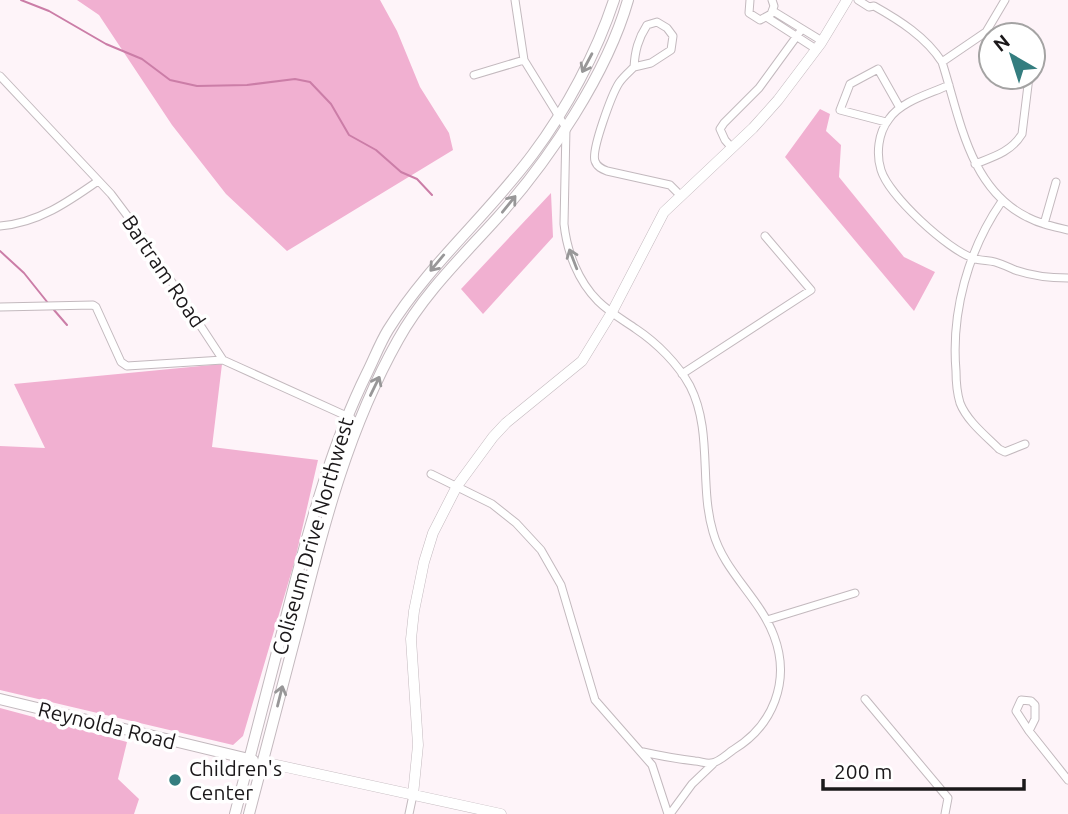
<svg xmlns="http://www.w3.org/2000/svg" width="1068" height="814" viewBox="0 0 1068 814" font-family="Ubuntu,sans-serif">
<rect width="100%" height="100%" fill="#fef4f9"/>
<path fill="#f1b0d1" d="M77 0H380L397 31 420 87 449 133 453 150 287 251 226 194 172 125 99 15Z
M820 109 830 114 826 131 841 145 839 177 904 257 935 272 914 311 785 157Z
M551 193 553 237 483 314 461 289Z
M222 364 212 447 318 460 295 560 243 736 233 745 0 690V446L45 448 14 384Z
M0 708 127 742 118 779 139 799 134 814H0Z"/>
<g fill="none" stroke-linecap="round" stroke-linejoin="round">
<path stroke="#cb7da7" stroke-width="2" d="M21 0 49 11 106 44 142 59 170 80 197 86 247 85 295 79 310 82 331 104 349 135 376 150 401 172 417 179 432 195
M0 251 24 273 48 303
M54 310 67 325"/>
<g stroke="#c3b9be" stroke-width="9">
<path id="street" d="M515 0 524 60 566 128 564 224C567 252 578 281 598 301 609 312 623 320 636 329 657 343 678 364 690 386 713 431 699 485 713 532 724 572 760 598 774 636 791 681 773 726 733 750 727 754 718 763 711 763 706 764 700 761 695 761 678 759 661 756 643 752
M750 0 749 13 760 20 771 14 774 6 772 0
M858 0 869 7 874 6C899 20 926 37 942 62 960 118 969 188 1027 217 1040 224 1054 227 1068 230
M773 11 822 41
M768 18 816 49
M657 22 667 28 673 36 671 50 651 63 634 67C635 51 638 39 647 25Z
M942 62 986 32 1005 0
M634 67C629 72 623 77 619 83 612 94 591 150 595 161 597 167 602 169 607 171L670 185 680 195
M474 75 524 60
M0 76 111 194 135 226 223 360 351 418
M949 85C930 94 901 101 889 119 878 133 876 154 881 170 889 196 948 250 973 258 980 261 988 260 995 262 1002 264 1008 267 1015 270 1032 276 1050 278 1068 278
M886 122 840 110 850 84 878 69 900 108
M732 148 725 140 720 129 724 123 759 88 802 29
M975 164C993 157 1011 152 1022 134L1029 77
M1002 201C968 250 951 312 956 371 956 382 957 393 960 403 967 421 986 436 999 449L1005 452 1025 444
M1044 224 1056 182
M0 226C38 223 68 202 98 181
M0 307 93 305 96 307 121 362 127 366 223 360
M682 374 811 290 765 236
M431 474 492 504 516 523 541 550 561 585 595 700 652 765 668 814
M767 620 855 593
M865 699 948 798 945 814
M1029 731 1035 719V705L1031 701 1021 700 1016 711 1029 731 1068 780
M409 814 413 795
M670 814 692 784 713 764"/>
</g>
<g stroke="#c3b9be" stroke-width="11">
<path id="secondary" d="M263 762 501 814
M413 795 418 745 411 639 414 611 424 562 433 533 457 486 493 437 506 423 582 361 612 312 664 212 753 128 778 100 821 43 847 0"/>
</g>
<g stroke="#c3b9be" stroke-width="12">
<path id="primary" d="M0 699 253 760
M235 814C254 742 273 670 291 598 311 521 332 444 367 373 374 359 380 343 388 330 429 264 487 216 533 154 566 110 597 52 614 0
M249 814C266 749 283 684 300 619 324 523 349 427 398 340 424 293 463 256 498 217 549 160 607 74 628 0"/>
</g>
<use href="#street" stroke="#fff" stroke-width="7"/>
<use href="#secondary" stroke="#fff" stroke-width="10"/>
<use href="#primary" stroke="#fff" stroke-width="10"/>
</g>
<defs><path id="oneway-shaft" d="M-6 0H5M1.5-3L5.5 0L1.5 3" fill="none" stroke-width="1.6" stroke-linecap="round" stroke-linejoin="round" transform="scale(1.75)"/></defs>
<g stroke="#989798">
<use href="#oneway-shaft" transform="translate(587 63) rotate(118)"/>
<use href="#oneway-shaft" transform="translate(509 204) rotate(-51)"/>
<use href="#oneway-shaft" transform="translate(573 259) rotate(-111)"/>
<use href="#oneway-shaft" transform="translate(437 263) rotate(130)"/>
<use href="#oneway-shaft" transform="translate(375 386) rotate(-64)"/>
<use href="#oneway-shaft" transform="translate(280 696) rotate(-76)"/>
</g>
<circle fill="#347d7f" stroke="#fff" stroke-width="2.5" cx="175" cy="780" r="7"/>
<g text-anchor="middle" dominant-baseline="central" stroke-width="7" stroke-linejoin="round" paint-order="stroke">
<g font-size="21" fill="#1b181a" stroke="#fff">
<text transform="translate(164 271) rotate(56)">Bartram Road</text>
<text transform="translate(312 536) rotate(-74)">Coliseum Drive Northwest</text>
<text transform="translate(107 725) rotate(14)">Reynolda Road</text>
</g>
<g font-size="21" fill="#1b181a" stroke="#fff" text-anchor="start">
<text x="189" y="768">Children's<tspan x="189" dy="24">Center</tspan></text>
</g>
</g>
<g transform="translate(1012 56) rotate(321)"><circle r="33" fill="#ffffff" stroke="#a4a3a3" stroke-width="2"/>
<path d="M0-5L12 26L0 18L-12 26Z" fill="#347d7f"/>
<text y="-10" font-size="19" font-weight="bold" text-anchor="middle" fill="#1b181a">N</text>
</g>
<path d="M823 779v10h201v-10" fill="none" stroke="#1b181a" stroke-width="3.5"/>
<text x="834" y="779" font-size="21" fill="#1b181a" stroke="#ffffff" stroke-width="5" paint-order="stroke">200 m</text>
</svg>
